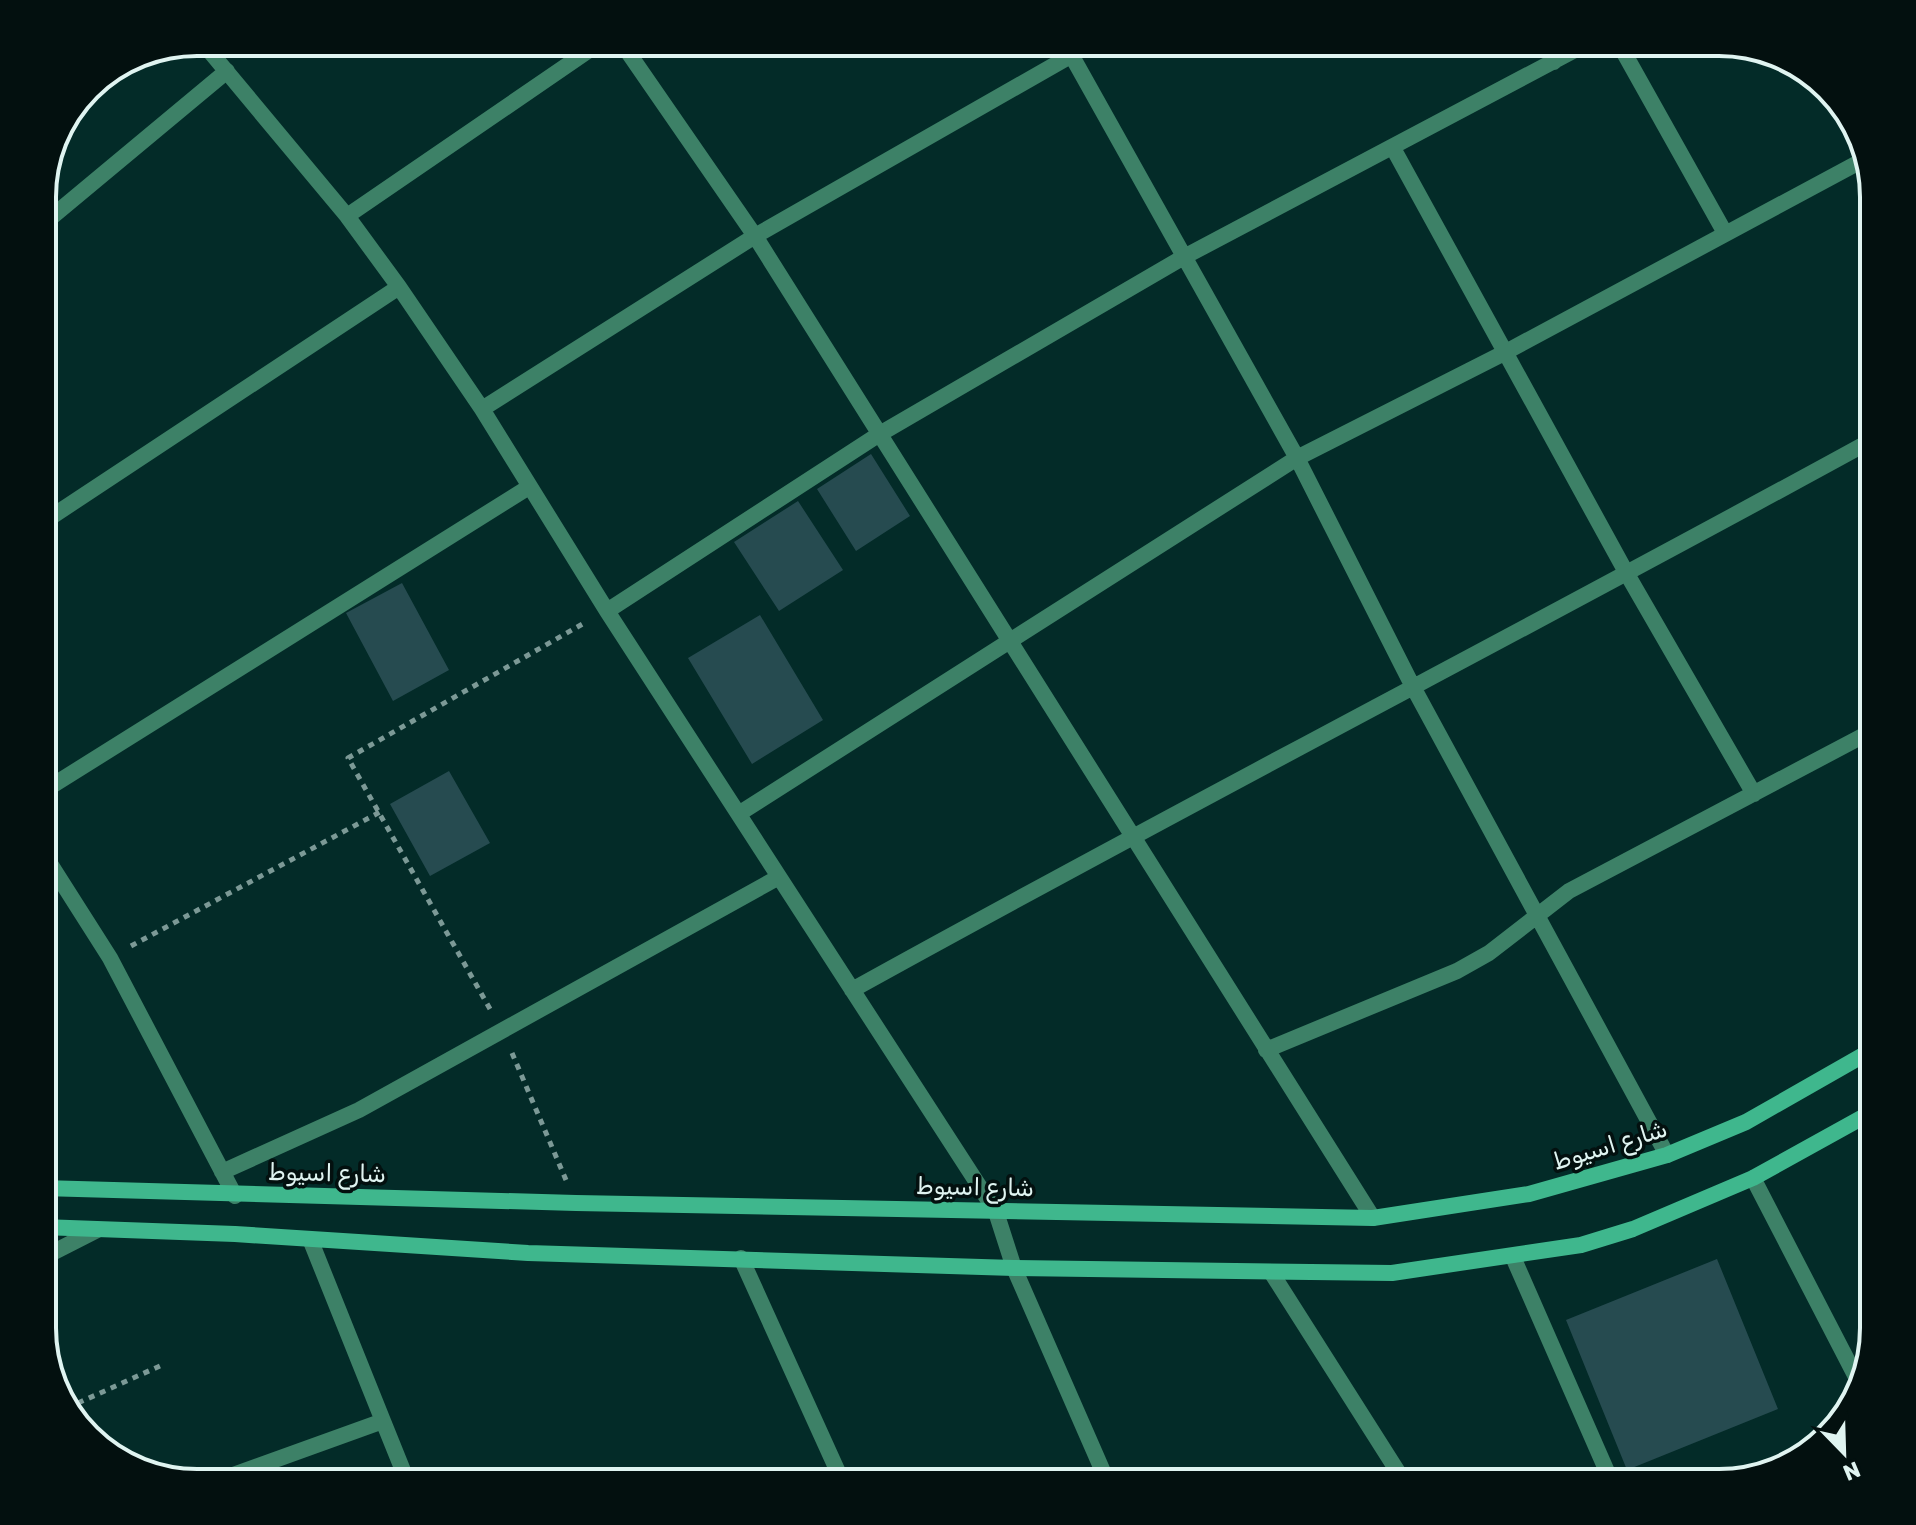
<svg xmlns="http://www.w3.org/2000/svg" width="1916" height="1525" viewBox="0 0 1916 1525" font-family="Rubik,Vazirmatn,sans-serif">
<rect width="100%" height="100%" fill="#032b28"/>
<path fill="#264b50" d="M871 454 910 516 856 551 817 489Z
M798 501 843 570 779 611 734 542Z
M402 583 449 670 393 701 346 613Z
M760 615 823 720 752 764 688 658Z
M449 771 490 843 430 876 390 804Z
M1717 1259 1778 1409 1627 1470 1566 1320Z"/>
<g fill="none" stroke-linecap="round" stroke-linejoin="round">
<path stroke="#7c9996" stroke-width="5" stroke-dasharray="6 6" stroke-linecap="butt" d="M131 946 380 812
M490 1009 348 758 586 622
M512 1053 566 1180
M67 1408 162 1365"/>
<path stroke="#3d8167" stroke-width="16" d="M202 42 347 216 399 287 482 409 607 611 996 1212 1014 1268 1108 1483
M621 42 755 236 1373 1218
M1064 42 1297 458 1412 685 1667 1155
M1545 42 1554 62
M1618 42 1725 233
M1393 148 1627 574 1754 794
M1859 163 1870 181
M347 216 601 42
M42 225 227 71
M482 409 755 236 1072 55
M42 523 399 287
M607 611 878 435 1182 258 1590 42
M42 792 529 487
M740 813 1297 458 1504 353 1865 159
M42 851 110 958 235 1196
M852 990C1191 802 1535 625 1874 439
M1266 1050 1457 971 1489 953 1569 891 1874 730
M222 1172 359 1110 779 877
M1753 1178 1856 1377
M1513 1257 1612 1483
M42 1258 97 1230
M741 1258 843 1483
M1271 1272 1405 1483
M383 1421 408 1483
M211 1483 383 1421 310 1239"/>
<path stroke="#3fb78d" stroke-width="16" d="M42 1188 576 1203 1373 1218 1529 1194 1667 1155 1746 1122 1874 1049
M42 1227 235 1234 528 1253 1014 1268 1392 1273 1581 1245 1633 1229 1753 1178 1874 1111"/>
</g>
<g text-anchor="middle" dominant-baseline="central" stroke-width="7" stroke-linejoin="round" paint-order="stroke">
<g font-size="24" fill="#e0f4f1" stroke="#03100f">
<text transform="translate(1610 1145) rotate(-17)">شارع اسيوط</text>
<text transform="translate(327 1173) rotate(1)">شارع اسيوط</text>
<text transform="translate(975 1187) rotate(1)">شارع اسيوط</text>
</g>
</g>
<path d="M0 0H1916V1525H0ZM197 56H1719A141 141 0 0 1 1860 197V1328A141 141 0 0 1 1719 1469H197A141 141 0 0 1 56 1328V197A141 141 0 0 1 197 56Z" fill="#03100f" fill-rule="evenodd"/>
<path fill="none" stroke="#e0f4f1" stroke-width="4" d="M197 56H1719A141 141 0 0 1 1860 197V1328A141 141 0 0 1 1719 1469H197A141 141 0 0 1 56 1328V197A141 141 0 0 1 197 56Z"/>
<g transform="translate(1844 1453) rotate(157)" stroke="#03100f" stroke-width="6" paint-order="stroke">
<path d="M0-6L14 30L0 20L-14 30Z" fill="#e0f4f1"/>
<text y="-12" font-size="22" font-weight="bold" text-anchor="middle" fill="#e0f4f1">N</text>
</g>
</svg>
